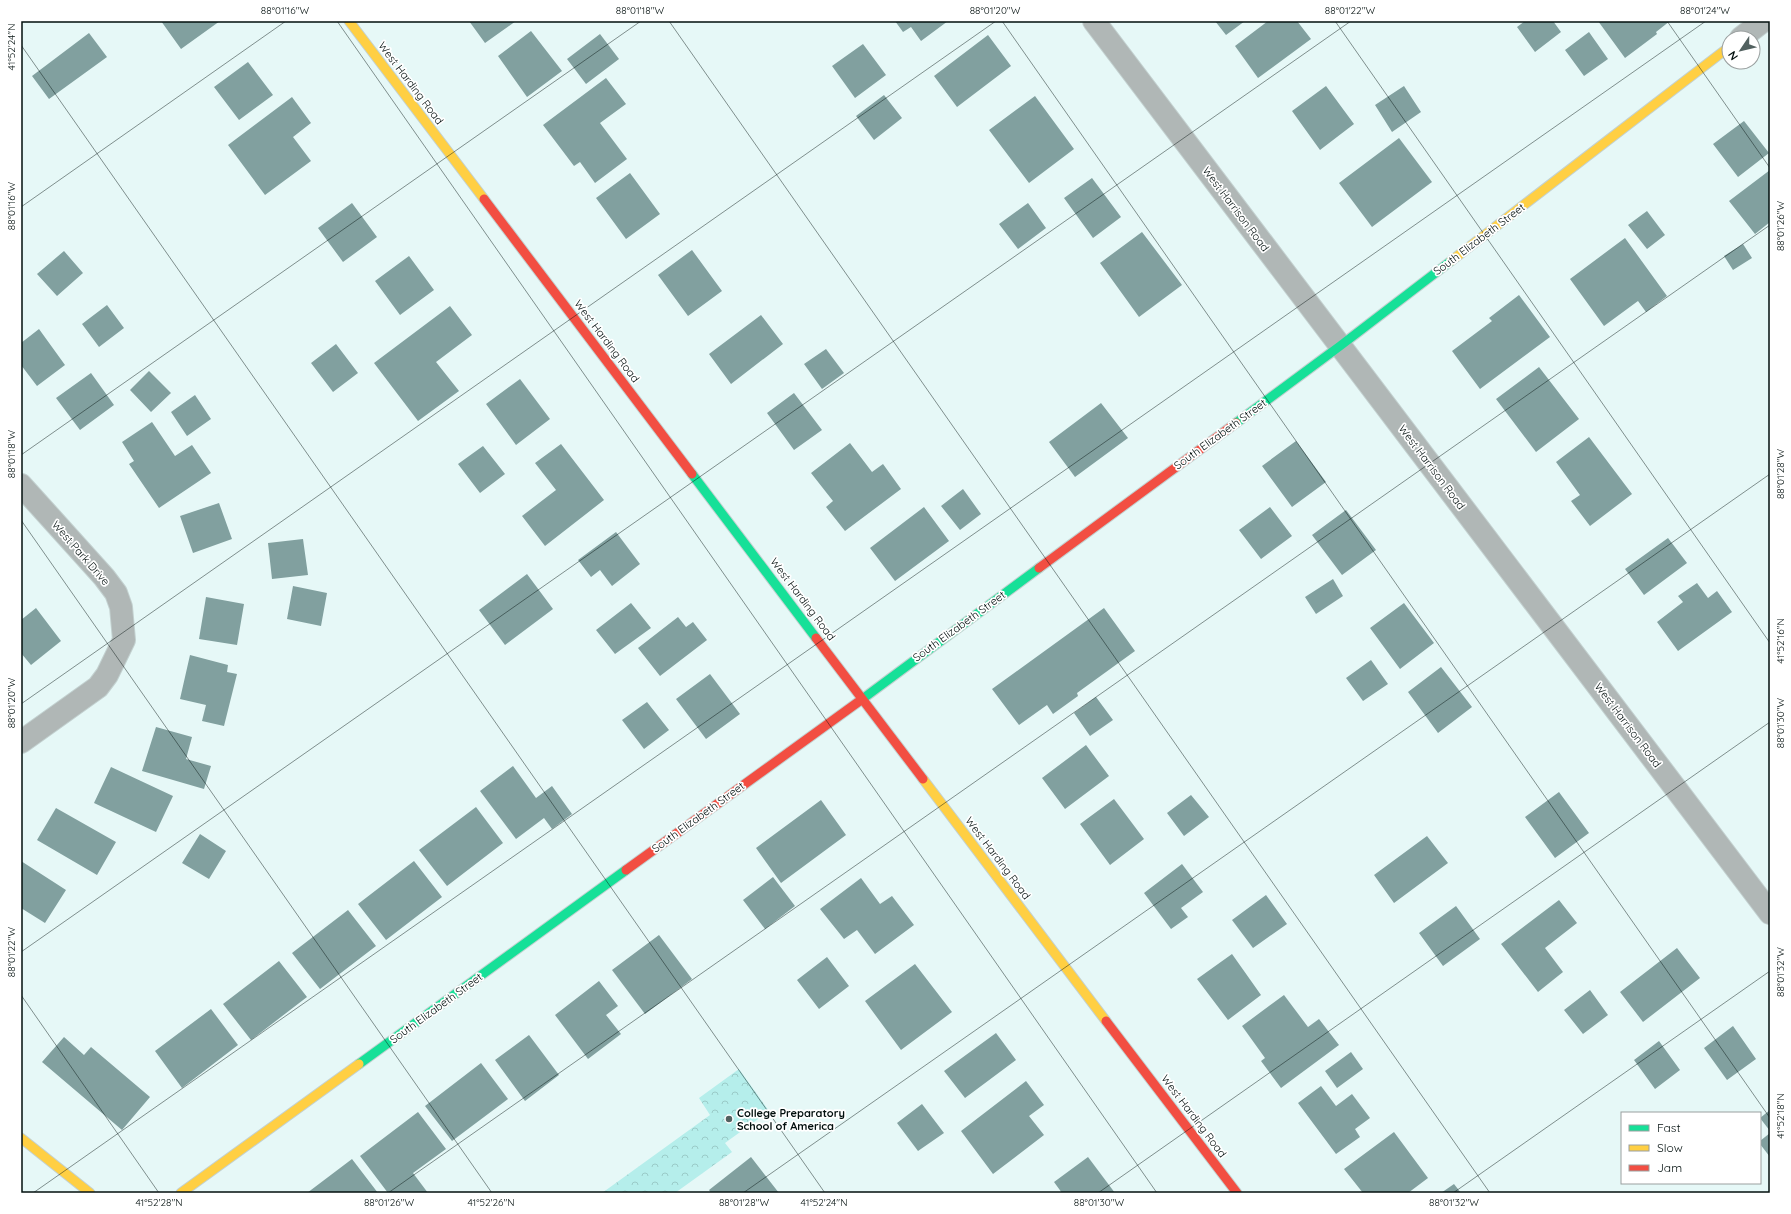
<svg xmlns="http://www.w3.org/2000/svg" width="1791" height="1214" viewBox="0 0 1791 1214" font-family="Quicksand,sans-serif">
<defs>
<pattern id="park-crowns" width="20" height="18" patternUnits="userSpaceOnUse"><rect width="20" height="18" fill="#b5eeeb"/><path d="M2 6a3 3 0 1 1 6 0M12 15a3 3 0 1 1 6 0" fill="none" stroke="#9acbc8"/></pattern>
</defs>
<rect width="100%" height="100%" fill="#e6f8f7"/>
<path fill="url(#park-crowns)" d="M739 1069 769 1111 725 1143 732 1152 675 1193H602L710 1115 699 1098Z"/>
<path fill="#81a09f" d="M161 21H220L181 49Z
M469 21H516L485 43Z
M895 21H948L921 41 911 27 903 32Z
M1215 21H1245L1226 35Z
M1268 21H1297L1311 39 1258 78 1235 46Z
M1525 21H1553L1561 32 1535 52 1517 27Z
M1598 21H1670L1656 32 1657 34 1625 58Z
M531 31 562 71 527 97 498 56Z
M1589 32 1608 59 1584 76 1565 50Z
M89 33 107 57 49 99 32 76Z
M600 34 619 59 586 84 567 59Z
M988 35 1011 66 957 107 934 76Z
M863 44 886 75 855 98 832 66Z
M248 62 273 95 239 120 214 87Z
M606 78 626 104 600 123 627 159 595 183 580 162 574 166 543 125Z
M1326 86 1354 124 1320 150 1292 111Z
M1404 86 1421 112 1392 132 1375 105Z
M884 95 902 118 874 140 856 116Z
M1035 96 1074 149 1029 183 989 130Z
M292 97 311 123 293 137 311 161 265 195 228 145Z
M1744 121 1769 153 1738 177 1713 144Z
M1399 138 1432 182 1372 227 1339 183Z
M1770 170V222L1755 234 1729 201Z
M630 173 660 214 626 239 596 198Z
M1092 178 1121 217 1093 238 1064 198Z
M352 203 377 237 343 262 318 228Z
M1028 203 1046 228 1018 249 999 224Z
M1647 211 1665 235 1647 249 1628 225Z
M1142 232 1182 285 1139 317 1100 263Z
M1625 238 1667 296 1646 312 1638 301 1604 326 1570 279Z
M1743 244 1752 258 1733 270 1724 256Z
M692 250 722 291 688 316 658 275Z
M64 251 83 273 57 296 37 274Z
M409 256 434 290 400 315 375 281Z
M1519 295 1550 337 1480 389 1452 351 1492 321 1489 318Z
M107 305 124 328 99 347 82 324Z
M450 306 472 335 436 362 459 391 418 421 374 363Z
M761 315 783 344 731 384 709 354Z
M39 329 65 365 37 386 21 365V343Z
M336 344 358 373 333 392 311 363Z
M826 349 844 373 822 389 804 364Z
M1539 367 1579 419 1536 452 1496 399Z
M149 371 171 393 151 412 130 390Z
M91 373 114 405 80 430 56 398Z
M520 379 550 419 516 445 486 404Z
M794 393 822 430 794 450 767 413Z
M195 395 211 419 187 436 171 412Z
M1101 403 1128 438 1075 477 1049 442Z
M152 422 175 456 192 445 211 473 159 508 129 464 134 461 122 442Z
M1589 437 1632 494 1590 526 1571 501 1580 495 1556 462Z
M1296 441 1326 482 1292 507 1262 466Z
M850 443 872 472 883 464 901 489 845 531 826 507 833 501 811 473Z
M561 444 604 500 545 546 522 516 556 490 535 463Z
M483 446 505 474 480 493 458 464Z
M963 489 981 514 960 530 941 506Z
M219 503 232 539 193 553 180 516Z
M924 507 949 541 895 581 870 548Z
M1270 507 1292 536 1261 559 1239 530Z
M1346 510 1376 550 1342 575 1312 535Z
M616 532 640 564 612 586 600 570 591 577 578 560Z
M1668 538 1687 563 1644 595 1625 569Z
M303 539 308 575 272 579 268 543Z
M527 574 553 609 505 645 479 610Z
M1333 579 1343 596 1316 614 1305 597Z
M1697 583 1708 598 1717 591 1732 612 1678 651 1657 622 1683 602 1678 596Z
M293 586 327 593 321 626 287 619Z
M206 597 244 604 237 645 199 639Z
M631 603 651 628 615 654 596 630Z
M1404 603 1434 643 1400 669 1370 628Z
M36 608 61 641 31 665 21 653V620Z
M1104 608 1135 651 1077 693 1078 696 1053 714 1047 705 1019 725 992 689Z
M678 617 686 627 693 622 707 640 660 676 638 648Z
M190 655 228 665 227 672 237 674 224 726 202 721 206 705 180 699Z
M1371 660 1388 684 1363 701 1346 678Z
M1441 667 1472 707 1438 733 1408 692Z
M710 674 740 714 706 739 676 699Z
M1096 697 1113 720 1090 736 1074 713Z
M647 702 669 730 644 749 622 720Z
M156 727 192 737 186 759 211 766 204 789 142 771Z
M1086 745 1109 776 1065 809 1042 778Z
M513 766 536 798 552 786 572 814 552 829 544 818 516 839 480 791Z
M111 767 173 796 156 832 94 803Z
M1559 792 1589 833 1555 858 1525 817Z
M1191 795 1209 817 1184 836 1167 813Z
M1114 799 1144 839 1110 865 1080 824Z
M821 800 846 835 781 883 756 848Z
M476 807 503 843 447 886 419 850Z
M56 808 116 842 97 875 37 840Z
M200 834 226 851 209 879 182 863Z
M1427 836 1448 863 1394 903 1374 875Z
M21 861 66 890 45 923 21 908Z
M414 861 442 897 386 940 358 904Z
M1182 864 1203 892 1181 908 1188 917 1171 929 1144 893Z
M773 877 795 906 765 929 743 900Z
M861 878 880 904 892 896 914 925 875 954 857 930 844 939 820 909Z
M1266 895 1287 924 1253 948 1232 920Z
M1559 900 1577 923 1545 948 1563 972 1538 992 1501 944Z
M1456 906 1480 939 1443 966 1419 933Z
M348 910 376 946 320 989 292 953Z
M659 935 692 979 645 1014 612 970Z
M1677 948 1700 978 1643 1022 1620 992Z
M1232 954 1261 995 1228 1020 1197 979Z
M827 957 849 986 819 1009 797 980Z
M279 961 307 997 251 1040 223 1004Z
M915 964 952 1012 901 1050 865 1001Z
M599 981 618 1006 606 1015 621 1034 588 1059 555 1015Z
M1590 990 1608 1015 1583 1034 1564 1010Z
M1284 995 1308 1027 1319 1019 1339 1045 1281 1088 1261 1061 1265 1058 1242 1026Z
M211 1009 238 1045 182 1088 155 1051Z
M1733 1026 1756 1059 1727 1080 1704 1048Z
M996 1033 1016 1060 965 1098 944 1071Z
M529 1035 559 1075 525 1101 495 1060Z
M64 1037 84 1055 91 1047 150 1097 122 1130 42 1062Z
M1659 1041 1680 1070 1655 1089 1634 1060Z
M1351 1052 1363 1069 1337 1088 1325 1071Z
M481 1063 508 1099 452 1141 425 1106Z
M1026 1081 1044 1105 1029 1116 1044 1135 993 1174 961 1131Z
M1321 1086 1336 1106 1352 1094 1370 1118 1355 1129 1360 1137 1336 1154 1298 1103Z
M922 1104 944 1133 918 1151 897 1123Z
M1770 1110V1131L1760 1118Z
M418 1112 446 1149 413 1173 428 1193H388L360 1156Z
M1394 1132 1428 1178 1408 1193H1363L1344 1169Z
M1770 1133V1157L1760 1144V1141Z
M751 1157 779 1193H711L709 1190Z
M1088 1157 1115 1193H1062L1054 1182Z
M352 1159 378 1193H307Z
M1454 1184 1461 1193H1441Z"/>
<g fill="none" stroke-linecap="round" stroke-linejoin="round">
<g stroke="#c3d1d0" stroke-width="24">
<path id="street" d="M1094 21 1770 913
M1741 38 1763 21
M21 485 104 577 116 593 121 607 124 640 107 675 98 687 21 742"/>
</g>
<g stroke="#c3d1d0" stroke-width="11">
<path id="fast" d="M1236 423 1340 346 1451 261
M692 474 816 638
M861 700 1039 568
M359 1064 626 870"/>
</g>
<g stroke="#c3d1d0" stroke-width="11">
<path id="slow" d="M349 21 484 199
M1451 261 1729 47
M923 779 1106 1021
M21 1138 90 1193
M181 1193 359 1064"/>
</g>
<g stroke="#c3d1d0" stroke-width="11">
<path id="jam" d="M484 199 692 474
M1039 568 1236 423
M816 638 923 779
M626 870 861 700
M1106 1021 1237 1193"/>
</g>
<use href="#street" stroke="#b0b7b6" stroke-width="22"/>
<use href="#fast" stroke="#16e098" stroke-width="9"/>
<use href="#slow" stroke="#ffcf43" stroke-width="9"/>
<use href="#jam" stroke="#f24e42" stroke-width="9"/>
</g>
<path fill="none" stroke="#020f0e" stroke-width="1" stroke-opacity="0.45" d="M337 21 1157 1193M669 21 1490 1193M1002 21 1770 1118M1335 21 1770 643M1667 21 1770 168M21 45 825 1193M21 207 286 21M21 455 641 21M21 520 492 1193M21 704 996 21M21 952 1351 21M21 995 159 1193M33 1193 1706 21M388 1193 1770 225M743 1193 1770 474M1098 1193 1770 722M1453 1193 1770 971"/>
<circle fill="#526160" stroke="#fff" stroke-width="1.5" cx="729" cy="1119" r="4"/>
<g text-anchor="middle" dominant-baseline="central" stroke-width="3.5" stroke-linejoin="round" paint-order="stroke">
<g font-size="11" fill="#020f0e" stroke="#fff">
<text transform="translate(411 83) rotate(53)">West Harding Road</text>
<text transform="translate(1236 209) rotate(53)">West Harrison Road</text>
<text transform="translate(1479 239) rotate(-37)">South Elizabeth Street</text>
<text transform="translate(607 341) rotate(53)">West Harding Road</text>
<text transform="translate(1220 434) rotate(-36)">South Elizabeth Street</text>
<text transform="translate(1432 467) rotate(53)">West Harrison Road</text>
<text transform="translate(81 553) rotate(49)">West Park Drive</text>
<text transform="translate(803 599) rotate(53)">West Harding Road</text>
<text transform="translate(959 626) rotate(-36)">South Elizabeth Street</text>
<text transform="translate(1628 725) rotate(53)">West Harrison Road</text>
<text transform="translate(698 817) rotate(-36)">South Elizabeth Street</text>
<text transform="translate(998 858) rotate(53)">West Harding Road</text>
<text transform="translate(436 1008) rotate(-36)">South Elizabeth Street</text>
<text transform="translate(1194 1116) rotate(53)">West Harding Road</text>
</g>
<g font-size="11" font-weight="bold" fill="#020f0e" stroke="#fff" text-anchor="start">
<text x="737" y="1113">College Preparatory<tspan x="737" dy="13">School of America</tspan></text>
</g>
</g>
<rect width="1791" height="1214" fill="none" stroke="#ffffff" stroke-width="44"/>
<rect x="1621" y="1112" width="140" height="72" fill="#ffffff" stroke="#9a9f9f"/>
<rect x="1629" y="1125" width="20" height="6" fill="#16e098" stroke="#9a9f9f"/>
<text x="1657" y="1132" font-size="12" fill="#020f0e">Fast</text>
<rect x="1629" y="1145" width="20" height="6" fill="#ffcf43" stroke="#9a9f9f"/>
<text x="1657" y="1152" font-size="12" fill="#020f0e">Slow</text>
<rect x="1629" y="1165" width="20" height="6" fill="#f24e42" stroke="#9a9f9f"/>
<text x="1657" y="1172" font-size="12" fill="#020f0e">Jam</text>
<g transform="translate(1741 50) rotate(235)"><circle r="19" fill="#ffffff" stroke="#9a9f9f"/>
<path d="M0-3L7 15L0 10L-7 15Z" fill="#526160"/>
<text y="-6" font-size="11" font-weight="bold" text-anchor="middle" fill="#020f0e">N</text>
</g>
<rect x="22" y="22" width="1747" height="1170" fill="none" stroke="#020f0e" stroke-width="1.5"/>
<g font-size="10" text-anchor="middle" fill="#020f0e">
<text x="285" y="14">88°01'16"W</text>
<text x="640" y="14">88°01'18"W</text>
<text x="995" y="14">88°01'20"W</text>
<text x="1350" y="14">88°01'22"W</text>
<text x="1705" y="14">88°01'24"W</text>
<text transform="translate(11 47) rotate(-90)" y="4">41°52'24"N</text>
<text transform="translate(11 206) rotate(-90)" y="4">88°01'16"W</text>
<text transform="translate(1780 226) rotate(-90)" y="4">88°01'26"W</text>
<text transform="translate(11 454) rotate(-90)" y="4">88°01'18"W</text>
<text transform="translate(1780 474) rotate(-90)" y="4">88°01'28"W</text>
<text transform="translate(1780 641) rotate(-90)" y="4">41°52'16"N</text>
<text transform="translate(11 703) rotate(-90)" y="4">88°01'20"W</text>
<text transform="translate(1780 723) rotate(-90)" y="4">88°01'30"W</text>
<text transform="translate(11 952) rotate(-90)" y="4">88°01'22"W</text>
<text transform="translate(1780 972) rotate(-90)" y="4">88°01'32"W</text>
<text transform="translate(1780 1116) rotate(-90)" y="4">41°52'18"N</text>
<text x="159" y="1206">41°52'28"N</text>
<text x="389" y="1206">88°01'26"W</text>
<text x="491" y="1206">41°52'26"N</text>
<text x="744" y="1206">88°01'28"W</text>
<text x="824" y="1206">41°52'24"N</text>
<text x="1099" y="1206">88°01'30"W</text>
<text x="1454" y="1206">88°01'32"W</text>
</g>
</svg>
